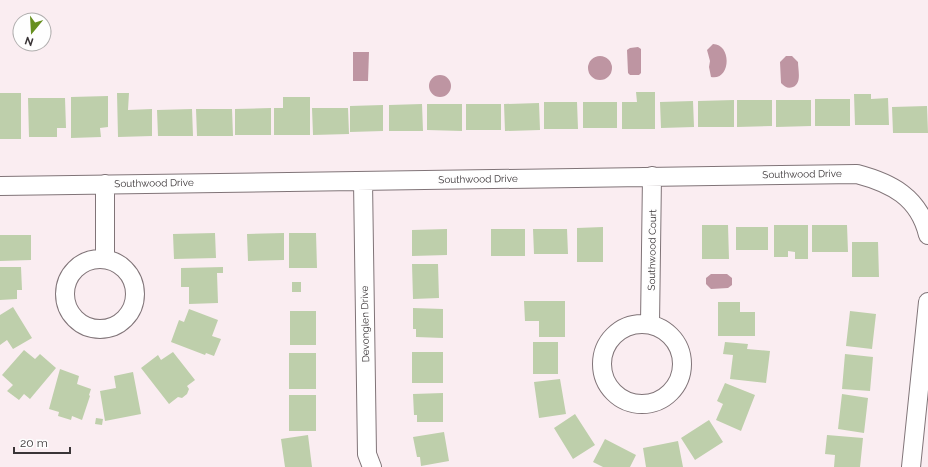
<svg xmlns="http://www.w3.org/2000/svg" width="928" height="467" viewBox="0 0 928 467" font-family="Raleway,sans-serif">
<rect width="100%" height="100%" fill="#faedf1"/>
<path fill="#be95a2" d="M713 44C732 44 731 81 711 77L709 67 710 61 707 50Z
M638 47 641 49V73L639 75H630L628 73 627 50 630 48Z
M353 52H369L368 81H353Z
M786 56H792L798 62C798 70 802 83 793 87 788 89 785 87 781 83L780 62Z
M588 68a12 12 0 1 1 24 0a12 12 0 1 1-24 0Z
M429 86a11 11 0 1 1 22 0a11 11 0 1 1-22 0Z
M711 274H727L732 278V285L728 288 711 289 706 284V278Z"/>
<path fill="#becfab" d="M636 92H655V129H622V102H637Z
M0 93H21V139H0Z
M117 93H129L128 110 152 109V136L118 137Z
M854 94H871V99L888 98 889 125H855Z
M108 96V127L100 128 101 137 71 138V97Z
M283 97H310V135H274V108H283Z
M28 98H65L66 128H57V137H29Z
M815 99H850V126H815Z
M734 100V127H698V101Z
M737 100H772V126L737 127Z
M776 100H811V126L776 127Z
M693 101 694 127 661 128 660 102Z
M544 102H577L578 129H544Z
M583 102H617V128H583Z
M539 103 540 130 505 131 504 104Z
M422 104 423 131H389V105Z
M427 104H462V131L427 130Z
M466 104H501V130H466Z
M383 105V131L350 132V106Z
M927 106 928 133H893L892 107Z
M271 108V135H235V109Z
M312 108H348L349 134 313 135Z
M192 109 193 136H158L157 110Z
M196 109H232L233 136H197Z
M702 225H728L729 259H702Z
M774 225H808V259H795V252L788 251V257H774Z
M812 225H847L848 252H812Z
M603 227V262H577V228Z
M736 227H768V250H736Z
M447 229V255L412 256V230Z
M491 229H525V256H491Z
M533 229H567L568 254H534Z
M215 233 216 258 174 259 173 234Z
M284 233V260L248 261 247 234Z
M289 233H316L317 268H289Z
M0 235H31V260L0 261Z
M852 242H878L879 277H852Z
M412 264H438L439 298 413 299Z
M0 267H21L22 290H17V299L0 300Z
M223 267V273H217L218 303 189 304V287H181V268Z
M292 282H301V292H292Z
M524 301H565V337H539V321H525Z
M718 302H740V312H755V336H718Z
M13 307 32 338 13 349 7 340 0 345V315Z
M413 308 443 309V338L416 337V329H413Z
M189 309 218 320 212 336 221 339 214 356 206 353 205 355 171 342 179 320 184 322Z
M290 311H316V345H290Z
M850 311 876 314 872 349 846 346Z
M533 342H558V374H533Z
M725 342 748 344 747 349 770 351 766 383 730 379 733 355 723 354Z
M24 350 35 359 40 354 56 368 30 399 24 394 19 400 7 391 13 385 2 375Z
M173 352 195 380 187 386 189 389 187 394 182 398 178 397 169 404 141 368 158 355 161 360Z
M412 352H443V383H412Z
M289 353H316V389H289Z
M845 354 873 357 870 391 842 389Z
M60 369 79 376 77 384 91 389 89 395 90 396 82 420 72 416 71 420 58 416 59 412 49 409Z
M133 372 141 414 105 421 100 391 116 388 114 376Z
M560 379 566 414 539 418 534 382Z
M725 383 755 395 741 431 716 420 723 404 717 401Z
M443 393V422H417V415H414L413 394Z
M842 394 868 398 864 433 838 429Z
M289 395H316V431H289Z
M575 414 595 445 573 459 554 428Z
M96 418 103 419 102 425 95 424Z
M709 420 723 442 695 460 681 438Z
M444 432 449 461 421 466 420 457H417L413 437Z
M308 435 312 467H285L281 439Z
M827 435 863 438 860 467H834L835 455 825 454Z
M605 439 636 455 630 467H603L593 462Z
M678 441 683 467H646L643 448Z"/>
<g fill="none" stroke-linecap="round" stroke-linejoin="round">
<g stroke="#807478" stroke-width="20">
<path id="street" d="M363 181 367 454 372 467
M0 186 857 174C891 183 919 197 928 235
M105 259V184
M65 294a35 35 0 1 1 70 0a35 35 0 1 1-70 0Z
M650 324 652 176
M602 364a40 40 0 1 1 80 0a40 40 0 1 1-80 0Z
M911 467 928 302"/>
</g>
<use href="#street" stroke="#fff" stroke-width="18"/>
</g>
<g text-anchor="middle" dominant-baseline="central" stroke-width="4" stroke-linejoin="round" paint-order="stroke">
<g font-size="10" fill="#3a3537" stroke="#fefefe">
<text transform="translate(802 174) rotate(-1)">Southwood Drive</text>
<text transform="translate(478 179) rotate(-1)">Southwood Drive</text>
<text transform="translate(154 183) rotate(-1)">Southwood Drive</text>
<text transform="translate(652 250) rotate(-89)">Southwood Court</text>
<text transform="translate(365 324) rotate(-91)">Devonglen Drive</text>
</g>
</g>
<g transform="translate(32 32) rotate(198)"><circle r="19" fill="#fefefe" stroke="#b0aeae"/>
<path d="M0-3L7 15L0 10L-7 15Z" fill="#668f1f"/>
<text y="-6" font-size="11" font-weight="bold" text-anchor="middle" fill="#3a3537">N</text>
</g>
<path d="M14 447v6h56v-6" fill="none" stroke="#3a3537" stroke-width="2"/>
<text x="20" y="447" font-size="12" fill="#3a3537" stroke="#fefefe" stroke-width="3" paint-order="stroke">20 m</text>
</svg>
